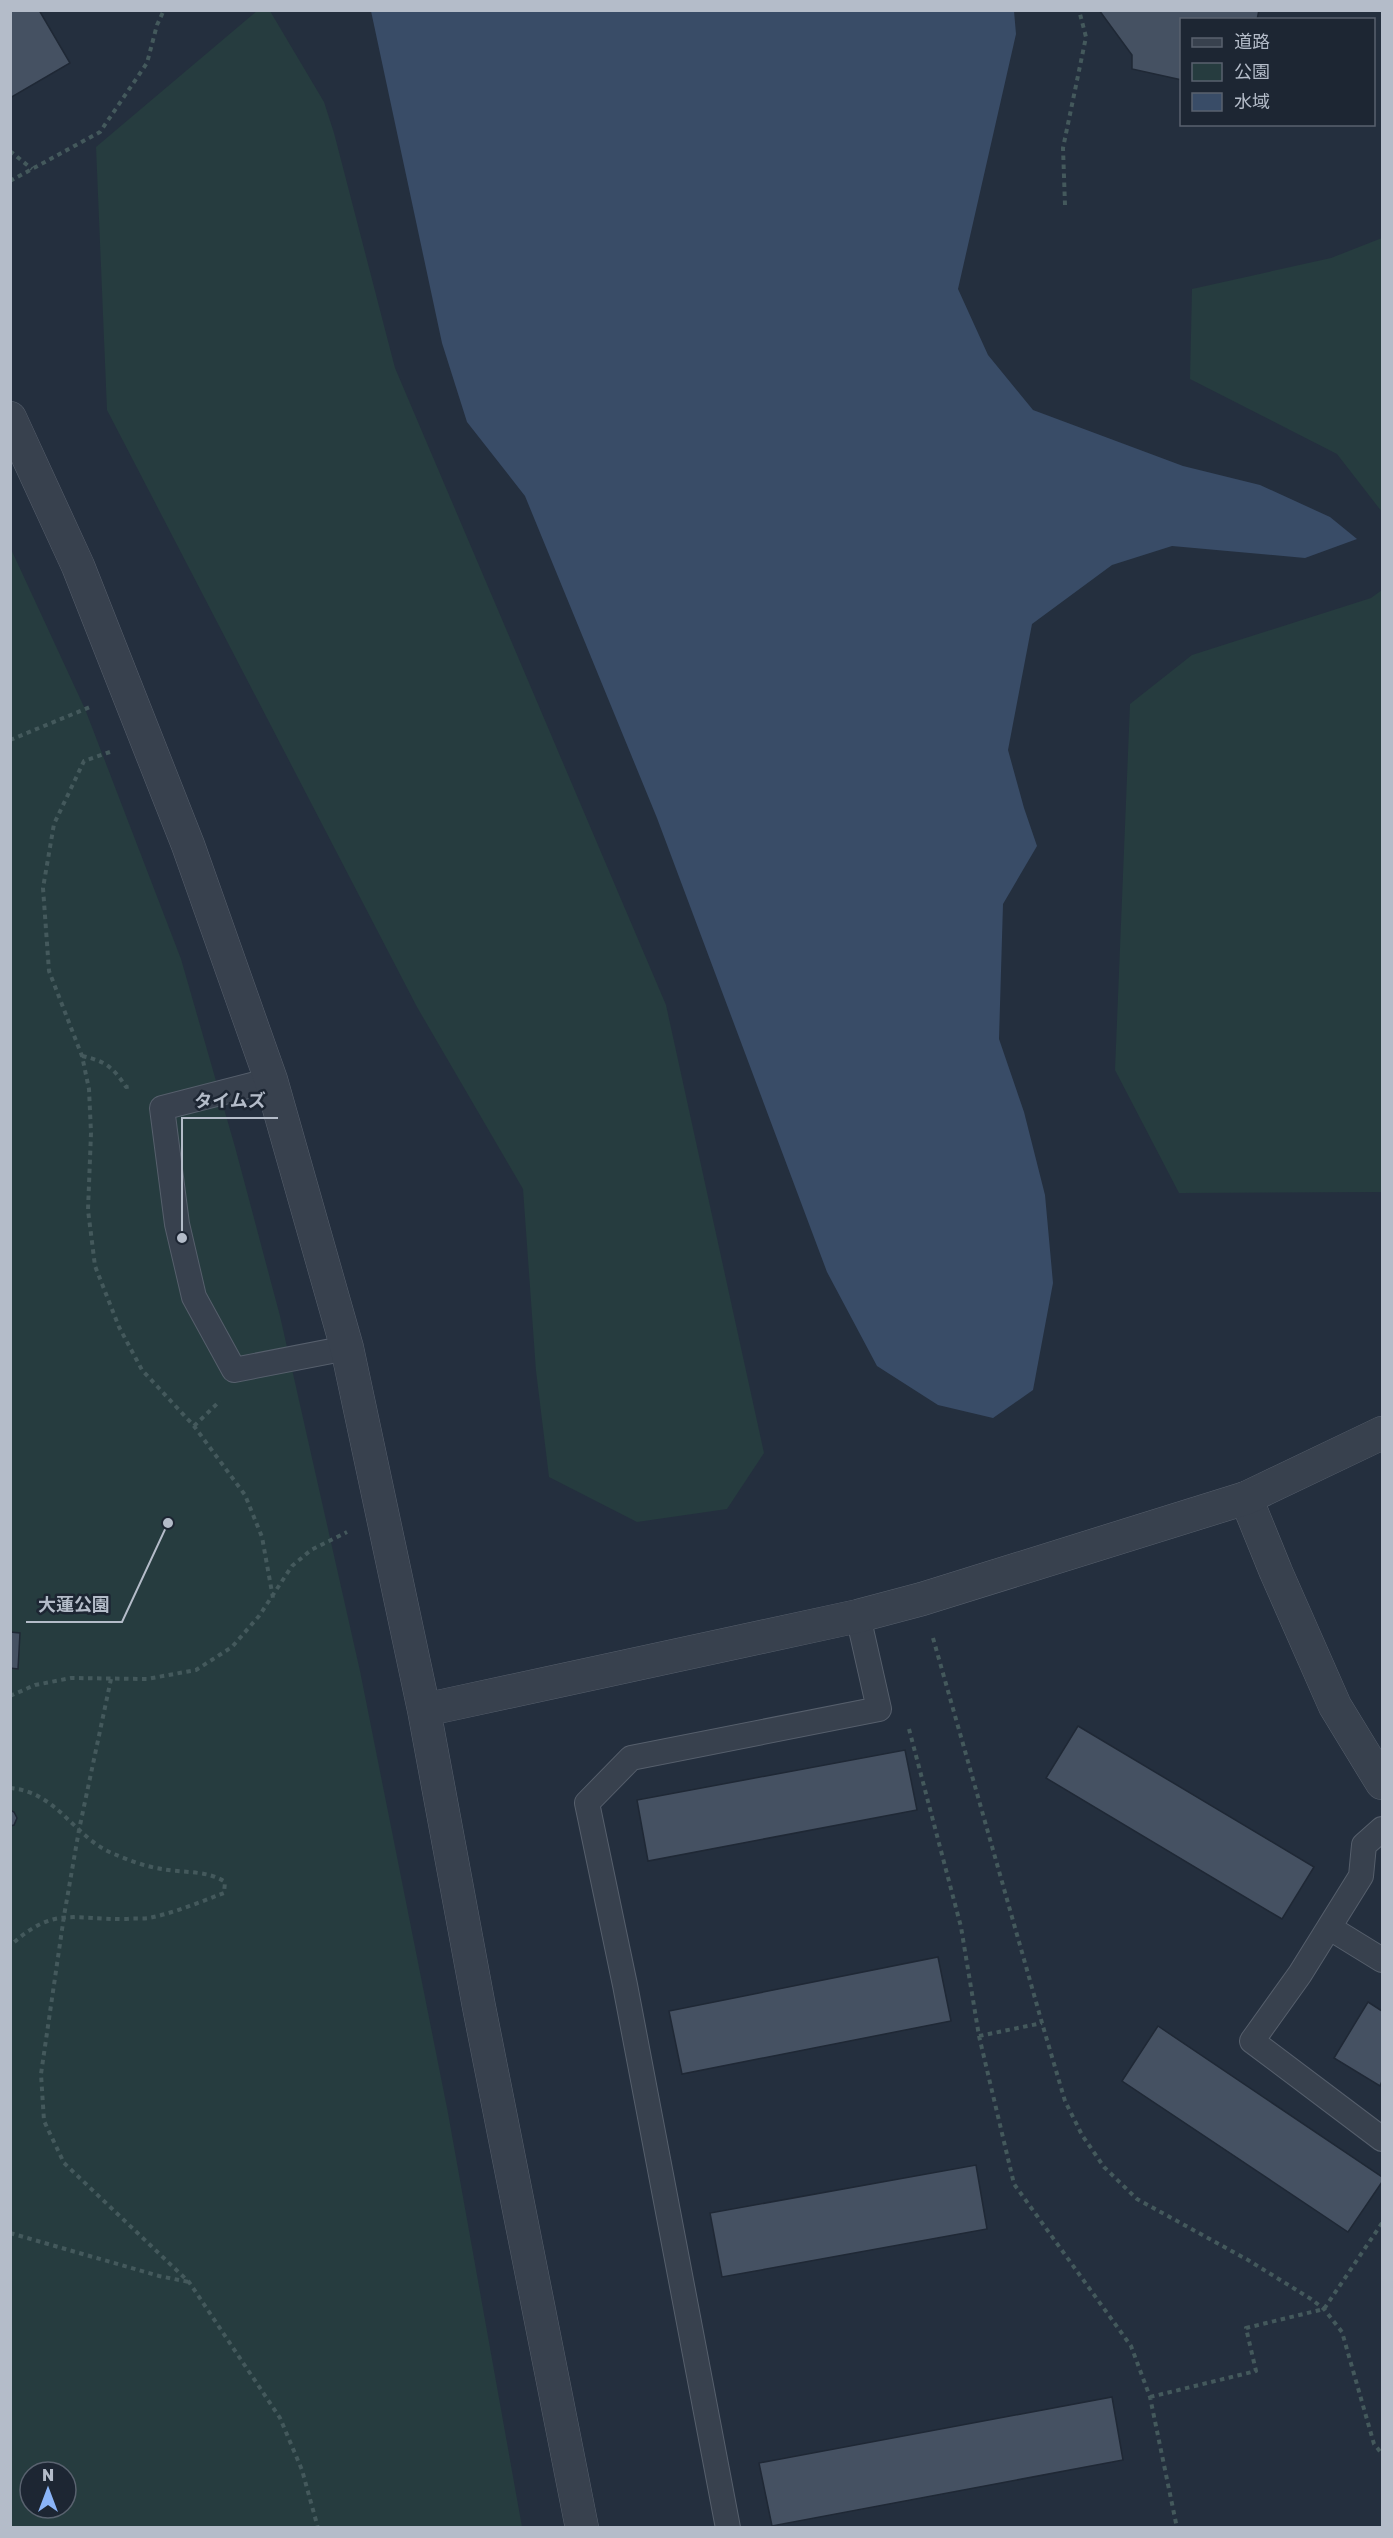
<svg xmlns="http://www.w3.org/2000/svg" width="1393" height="2538" viewBox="0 0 1393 2538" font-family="'Golos Text','Noto Sans JP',sans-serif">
<rect width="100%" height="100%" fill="#242f3e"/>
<path fill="#263c3f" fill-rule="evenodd" d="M258 10 270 11 324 102 334 133 395 368 666 1005 764 1453 727 1509 637 1522 549 1477 536 1371 523 1189 417 1007 107 410 96 147Z
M1382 238V512L1337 454 1190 379 1192 289 1331 258Z
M10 547 85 709 181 959 235 1147 280 1316 360 1671 448 2113 522 2527H11ZM30 2472H66V2508H30Z
M1382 590V1192L1179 1193 1115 1070 1130 704 1192 655 1371 598Z"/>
<path fill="#394c67" d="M371 11H1014L1016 34 958 289 988 355 1033 410 1183 466 1260 485 1330 517 1357 539 1305 558 1172 546 1112 565 1032 624 1008 750 1024 808 1037 846 1003 904 999 1039 1024 1112 1045 1195 1053 1283 1033 1390 993 1418 938 1405 877 1366 827 1272 657 818 525 496 467 422 442 343Z"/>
<path fill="#455162" stroke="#1f2835" stroke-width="1.5" d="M10 10H39L70 63 10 98Z
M1099 10H1259L1257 20H1182V80L1132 69V55Z
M10 1632 20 1633 18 1669 10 1668Z
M1078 1726 1314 1867 1282 1919 1046 1778Z
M905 1750 917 1810 648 1861 637 1800Z
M10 1810 14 1812 17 1818 14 1825 10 1826Z
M938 1957 951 2021 682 2074 669 2011Z
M1368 2002 1382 2011V2081L1380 2086 1334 2058Z
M1158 2026 1382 2177V2182L1348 2232 1122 2081Z
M976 2165 987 2229 722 2277 710 2213Z
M1112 2397 1123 2460 772 2526 759 2463Z"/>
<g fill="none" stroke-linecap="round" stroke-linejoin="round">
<g stroke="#565f6c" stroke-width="26">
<path id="service" d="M271 1080 162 1108 177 1224 194 1297 234 1370 347 1348
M1382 1829 1364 1845 1361 1876 1300 1974 1252 2041 1382 2139
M1330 1928 1382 1960
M728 2528 625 1985 587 1803 631 1758 879 1709 858 1616"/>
</g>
<g stroke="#565f6c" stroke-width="34">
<path id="minor" d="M1246 1498 1276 1572 1335 1706 1382 1783"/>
</g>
<g stroke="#565f6c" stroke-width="34">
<path id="tertiary" d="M10 418 78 566 188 845 271 1080 347 1348 424 1710 479 2007 582 2528
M424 1710 858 1616 922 1599 1246 1498 1382 1433"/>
</g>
<path stroke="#44595c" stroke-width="4" stroke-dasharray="4.5 4.5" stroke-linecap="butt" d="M10 151 32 169
M10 181 100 132 147 63 157 25 164 10
M1065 205 1063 148 1086 37 1079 10
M10 740 90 707
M110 752 84 761 54 824 43 888 49 971 82 1056 89 1089 91 1133 88 1210 95 1266 119 1327 142 1370 194 1426 245 1495 262 1537 273 1598
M82 1056C105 1061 113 1067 126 1087L133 1086
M194 1426 220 1401
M933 1638 1042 2023 1065 2101 1082 2135 1104 2167 1137 2199 1248 2260 1311 2299 1324 2309 1342 2332 1374 2444 1382 2454
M111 1679 79 1830 64 1916 41 2074 44 2121 64 2163 189 2282 280 2418 302 2470 318 2528
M10 1696 35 1685 71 1678 147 1679 196 1670 232 1647 259 1616 292 1566 311 1550 347 1532
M909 1729 961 1927 979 2036 1014 2184 1131 2346 1150 2397 1177 2528
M10 1788C58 1792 74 1838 114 1854 128 1860 147 1867 162 1869 182 1873 208 1870 225 1882L224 1893C200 1902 174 1913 149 1918 142 1919 134 1918 126 1919 73 1920 54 1905 10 1946
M979 2036 1042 2023
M10 2233 159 2276 189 2282
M1150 2397 1256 2371 1246 2328 1324 2309 1382 2223"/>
<use href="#service" stroke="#38414e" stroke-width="24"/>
<use href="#minor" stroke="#38414e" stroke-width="33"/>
<use href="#tertiary" stroke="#38414e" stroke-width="33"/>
</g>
<path fill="none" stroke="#b4bcc9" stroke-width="2" d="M182 1238L182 1118H278M168 1523L122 1622H26"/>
<g fill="#b4bcc9" stroke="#1d2633" stroke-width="2">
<circle cx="182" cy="1238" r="6"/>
<circle cx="168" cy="1523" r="6"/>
</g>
<g font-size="18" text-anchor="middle" font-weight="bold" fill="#b4bcc9" stroke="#1d2633" stroke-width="5" stroke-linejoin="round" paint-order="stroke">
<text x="230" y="1107">タイムズ</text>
<text x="74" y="1611">大蓮公園</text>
</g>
<rect width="1393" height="2538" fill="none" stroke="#b4bcc9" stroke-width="24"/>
<rect x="1180" y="18" width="195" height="108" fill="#1d2633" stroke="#59626f" stroke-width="1.5"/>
<rect x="1192" y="38" width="30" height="9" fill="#38414e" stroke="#59626f" stroke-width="1.5"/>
<text x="1234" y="48" font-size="18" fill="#b4bcc9">道路</text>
<rect x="1192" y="63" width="30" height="18" fill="#263c3f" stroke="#59626f" stroke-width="1.5"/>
<text x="1234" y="78" font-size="18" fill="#b4bcc9">公園</text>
<rect x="1192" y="93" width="30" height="18" fill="#394c67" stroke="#59626f" stroke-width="1.5"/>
<text x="1234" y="108" font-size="18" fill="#b4bcc9">水域</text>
<g transform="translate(48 2490)"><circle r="28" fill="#1d2633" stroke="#59626f" stroke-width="1.5"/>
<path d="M0-4.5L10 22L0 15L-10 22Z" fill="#8ab4f8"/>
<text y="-9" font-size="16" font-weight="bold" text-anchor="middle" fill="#b4bcc9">N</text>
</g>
</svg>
